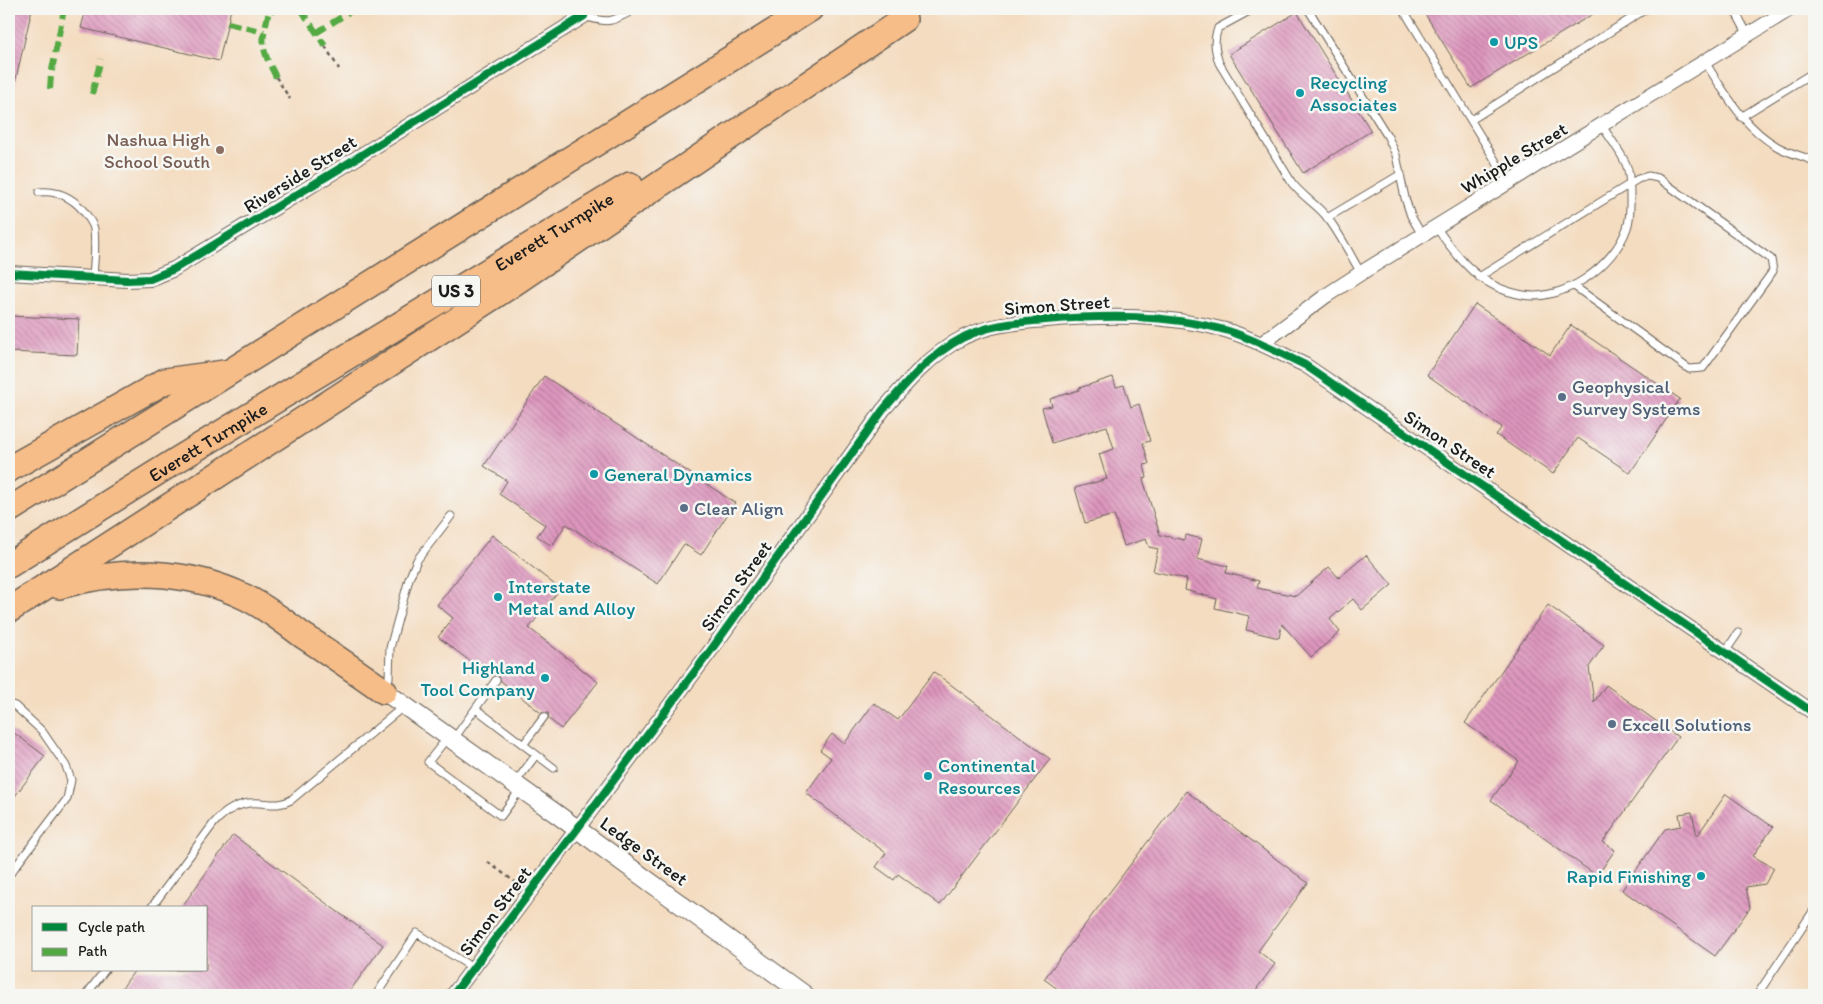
<svg xmlns="http://www.w3.org/2000/svg" width="1823" height="1004" viewBox="0 0 1823 1004" font-family="Itim,sans-serif">
<defs>
<pattern id="building-back-hatch" width="6" height="6" patternUnits="userSpaceOnUse" patternTransform="scale(1.25)"><rect width="6" height="6" fill="#de96be"/><path d="M-1 5l2 2M0 0l6 6M5-1l2 2" fill="none" stroke="#b37a9a"/></pattern>
</defs>
<rect width="100%" height="100%" fill="#f6f6f2"/>
<filter id="ink" filterUnits="userSpaceOnUse"><feTurbulence type="fractalNoise" baseFrequency=".02" numOctaves="2"/><feDisplacementMap in="SourceGraphic" scale="10" xChannelSelector="R" yChannelSelector="G"/><feConvolveMatrix kernelMatrix="1 2 1 2 8 2 1 2 1" color-interpolation-filters="sRGB"/></filter>
<filter id="wash" filterUnits="userSpaceOnUse"><feTurbulence type="fractalNoise" baseFrequency=".0096" numOctaves="4" result="noise"/><feDisplacementMap in="SourceGraphic" scale="20" xChannelSelector="R" yChannelSelector="G"/><feGaussianBlur stdDeviation="1.12" result="paint"/><feColorMatrix in="noise" values="0 0 0 0 0 0 0 0 0 0 0 0 0 0 0 0 0 1.4 0 .05"/><feComposite in="paint" operator="in"/></filter>
<g filter="url(#wash)">
<rect width="100%" height="100%" fill="#f4dcc0"/>
<g id="blocks">
<path fill="url(#building-back-hatch)" d="M9 9H32L14 87 9 86Z
M86 9H231L219 61 81 28Z
M1422 9H1601L1471 88Z
M1297 12 1371 131 1303 173 1229 54Z
M1475 304 1550 355 1571 325 1680 399 1630 473 1578 438 1553 474 1496 435 1502 427 1427 375Z
M9 316 79 319 77 355 9 352Z
M544 376 735 503 701 555 684 544 658 584 566 524 552 546 537 536 545 525 499 494 507 481 484 466Z
M1113 377 1116 387 1124 385 1131 407 1139 404 1150 441 1143 443 1149 464 1144 465 1147 478 1143 479 1160 535 1184 540 1186 535 1202 539 1197 559 1228 566 1226 573 1259 581 1257 588 1276 592 1296 596 1329 567 1339 578 1366 555 1392 585 1362 610 1353 599 1330 619 1340 632 1311 657 1282 624 1279 638 1246 630 1249 616 1215 608 1217 599 1185 590 1187 579 1153 571 1158 549 1149 547 1146 539 1124 546 1114 515 1085 523 1075 488 1107 479 1099 454 1114 449 1107 426 1052 443 1042 408 1052 406 1050 399 1079 390V388Z
M492 535 560 589 529 628 598 682 561 729 549 719 548 713H541L501 681 499 676 494 675 477 662 475 665 438 637 453 618 437 605Z
M1548 605 1604 645 1589 667 1594 702 1606 685 1678 737 1603 842 1615 850 1597 876 1491 800 1519 761 1465 723Z
M934 672 1050 759 940 905 898 874 894 880 876 867 886 853 806 793 831 758 820 750 832 734 844 744 874 703 898 720Z
M9 729 45 756 9 804Z
M1186 791 1308 883 1258 951 1275 964 1252 995H1066L1044 979Z
M1726 794 1773 827 1753 856 1774 868 1765 884 1746 887 1750 908 1715 956 1622 890 1665 829 1681 826 1679 814 1692 812 1697 836Z
M233 835 383 945 347 995H117L135 970H206V908H181Z"/>
</g>
</g>
<g filter="url(#ink)">
<use href="#blocks" fill-opacity="0" stroke="#685f55" stroke-width="1"/>
<g fill="none" stroke-linecap="round" stroke-linejoin="round">
<g stroke="#685f55" stroke-width="9">
<path id="service" d="M1253 9 1218 28C1213 41 1215 50 1219 63L1292 183C1302 196 1316 204 1326 216 1340 233 1350 255 1361 273
M1308 9 1388 137 1396 155 1405 198 1411 216 1422 235
M1403 9 1509 183
M1734 9 1748 35
M584 16C608 24 613 22 635 9
M1705 62C1725 93 1744 128 1778 147 1789 153 1802 156 1814 161
M1741 117 1814 72
M1471 120 1646 9
M39 192C60 190 76 199 88 217 90 221 94 225 94 230 96 245 94 262 93 277
M1327 218 1401 174
M1436 227C1459 260 1481 288 1523 295 1564 302 1614 266 1627 228 1631 217 1630 206 1630 194 1630 185 1630 173 1626 164 1620 151 1610 138 1602 126
M1479 277 1638 179 1648 176 1658 178 1771 259 1773 271 1703 368 1689 369 1574 286
M1725 652 1738 633
M386 687 389 678 390 648 409 579 417 560 451 516
M9 704 15 706 42 731 66 766 71 780 67 799 9 875
M476 709 554 768
M448 737 428 762 501 816 520 790
M453 740 496 680
M523 745 544 717
M515 783 536 755
M151 908 214 823C226 810 241 801 260 803 272 804 280 806 291 800L404 706
M86 995 105 970
M376 995 417 933 473 968
M1757 995 1814 910"/>
</g>
<g stroke="#685f55" stroke-width="16">
<path id="minor" d="M9 273 127 280 150 279 174 269 339 169 584 16
M1261 344 1327 295 1361 273 1790 9
M453 995 711 650 883 410C907 382 931 354 964 337 992 324 1015 323 1045 320 1105 315 1167 314 1225 330 1253 338 1279 353 1305 365L1814 713"/>
</g>
<g stroke="#685f55" stroke-width="20">
<path id="tertiary" d="M384 691 558 815 805 995"/>
</g>
<g stroke="#685f55" stroke-width="28">
<g id="motorway">
<path d="M9 469 165 381 224 373"/>
<path d="M9 510 810 9"/>
<path id="s1" d="M9 565 177 460 630 185"/>
<path d="M59 586C120 568 187 569 245 597 265 607 284 621 302 635 330 653 357 672 384 691"/>
<path d="M9 610 505 289 904 19"/>
</g>
</g>
<path stroke="#685f55" stroke-width="2.5" stroke-dasharray="4 4" stroke-linecap="butt" d="M325 46 339 69
M276 77 290 99
M488 862 519 885"/>
<use href="#service" stroke="#fff" stroke-width="7"/>
<use href="#minor" stroke="#fff" stroke-width="14"/>
<use href="#tertiary" stroke="#fff" stroke-width="18"/>
<use href="#motorway" stroke="#f7bd88" stroke-width="25"/>
<path stroke="#52a943" stroke-width="6" stroke-dasharray="12 6" stroke-linecap="butt" d="M301 9 325 46
M228 23 264 32
M316 33 354 9
M276 77C260 46 261 45 269 11L284 9
M50 89 51 75 64 9
M92 94 101 59"/>
<g stroke="#f6f6f2" stroke-width="11">
<path id="cycleway" d="M9 273 127 280 150 279 174 269 339 169 584 16
M453 995 711 650 883 410C907 382 931 354 964 337 992 324 1015 323 1045 320 1105 315 1167 314 1225 330 1253 338 1279 353 1305 365L1814 713"/>
</g>
<use href="#cycleway" stroke="#00873e" stroke-width="8"/>
</g>
</g>
<g fill="#0f9aa8" stroke="#f6f6f2" stroke-width="2">
<circle cx="1494" cy="42" r="5"/>
<circle cx="1300" cy="93" r="5"/>
<circle cx="594" cy="474" r="5"/>
<circle cx="498" cy="597" r="5"/>
<circle cx="545" cy="678" r="5"/>
<circle cx="928" cy="776" r="5"/>
<circle cx="1701" cy="876" r="5"/>
</g>
<circle fill="#8d6e63" stroke="#f6f6f2" stroke-width="2" cx="220" cy="150" r="5"/>
<g fill="#5c6f8a" stroke="#f6f6f2" stroke-width="2">
<circle cx="1562" cy="397" r="5"/>
<circle cx="684" cy="508" r="5"/>
<circle cx="1612" cy="724" r="5"/>
</g>
<g text-anchor="middle" dominant-baseline="central" stroke-width="5" stroke-linejoin="round" paint-order="stroke">
<rect fill="#f6f6f2" stroke="#5d5d5c" stroke-width="1" x="432" y="275.5" width="48" height="31" rx="4"/>
<g font-size="18" font-weight="bold" fill="#1c1c1c">
<text x="456" y="291">US 3</text>
</g>
<g font-size="19" fill="#0d838f" stroke="#f6f6f2" text-anchor="start">
<text x="1504" y="42">UPS</text>
<text x="1310" y="82">Recycling<tspan x="1310" dy="22">Associates</tspan></text>
<text x="604" y="474">General Dynamics</text>
<text x="508" y="586">Interstate<tspan x="508" dy="22">Metal and Alloy</tspan></text>
<text x="535" y="667" text-anchor="end">Highland<tspan x="535" dy="22">Tool Company</tspan></text>
<text x="938" y="765">Continental<tspan x="938" dy="22">Resources</tspan></text>
<text x="1691" y="876" text-anchor="end">Rapid Finishing</text>
</g>
<g font-size="19" fill="#785e54" stroke="#f6f6f2" text-anchor="end">
<text x="210" y="139">Nashua High<tspan x="210" dy="22">School South</tspan></text>
</g>
<g font-size="19" fill="#1c1c1c" stroke="#f6f6f2">
<text transform="translate(1514 158) rotate(-31)">Whipple Street</text>
<text transform="translate(300 174) rotate(-32)">Riverside Street</text>
<text stroke="none"><textPath href="#s1" startOffset="639">Everett Turnpike</textPath></text>
<text transform="translate(1057 305) rotate(-4)">Simon Street</text>
<text stroke="none"><textPath href="#s1" startOffset="234">Everett Turnpike</textPath></text>
<text transform="translate(1450 444) rotate(34)">Simon Street</text>
<text transform="translate(736 586) rotate(-54)">Simon Street</text>
<text transform="translate(644 851) rotate(36)">Ledge Street</text>
<text transform="translate(495 911) rotate(-53)">Simon Street</text>
</g>
<g font-size="19" fill="#4e5e75" stroke="#f6f6f2" text-anchor="start">
<text x="1572" y="386">Geophysical<tspan x="1572" dy="22">Survey Systems</tspan></text>
<text x="694" y="508">Clear Align</text>
<text x="1622" y="724">Excell Solutions</text>
</g>
</g>
<rect width="1823" height="1004" fill="none" stroke="#f6f6f2" stroke-width="30"/>
<rect x="32" y="906" width="175" height="65" fill="#f6f6f2" stroke="#9f9f9c"/>
<rect x="42" y="923" width="25" height="8" fill="#00873e" stroke="#9f9f9c"/>
<text x="78" y="932" font-size="15" fill="#1c1c1c">Cycle path</text>
<rect x="42" y="948" width="25" height="8" fill="#52a943" stroke="#9f9f9c"/>
<text x="78" y="956" font-size="15" fill="#1c1c1c">Path</text>
</svg>
